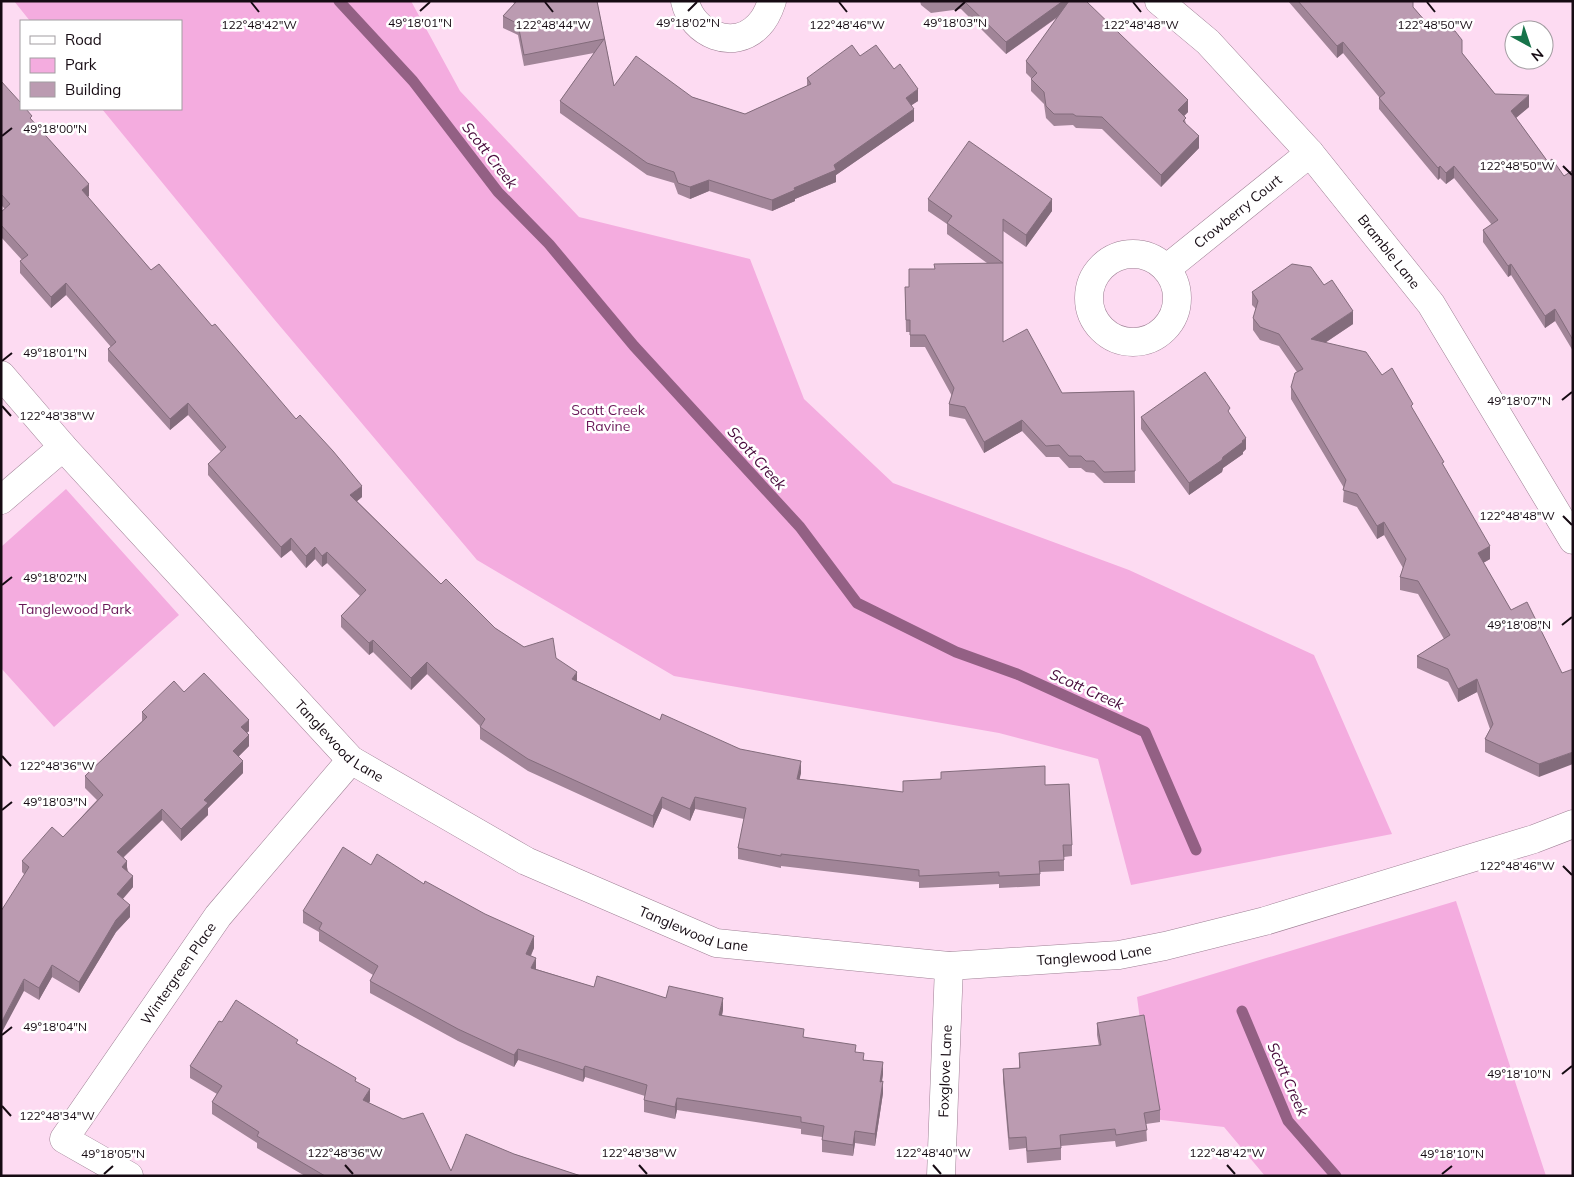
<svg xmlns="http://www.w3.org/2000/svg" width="1574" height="1177" viewBox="0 0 1574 1177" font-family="Mulish,sans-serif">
<rect width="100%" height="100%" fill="#fddbf2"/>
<path fill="#f4acdf" d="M14 1H411L460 91 579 217 750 259 804 399 893 483 1129 570 1314 655 1392 834 1131 885 1098 759 999 733 674 676 477 560 274 319 102 109H181V21H30Z
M66 489 179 615 54 727 1 668V547Z
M1456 901 1546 1176H1265L1224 1127 1153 1119 1137 997Z"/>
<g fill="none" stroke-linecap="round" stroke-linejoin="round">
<path stroke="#936084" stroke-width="11" d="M339 1 413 81 498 192 549 244 634 346 800 527 857 603 956 652 1017 674 1145 732 1196 850
M1242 1011 1288 1121 1336 1176"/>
<g stroke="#9f8095" stroke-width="29">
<g id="minor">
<path d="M685 1C692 34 734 52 759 25 766 18 769 10 772 1"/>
<path id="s1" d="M1159 1 1208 42 1310 153 1431 304 1573 540"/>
<circle cx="1133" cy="298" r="44"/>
<path id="s2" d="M1166 269 1310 153"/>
<path id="s3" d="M1 375 63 447 351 760 526 861 716 943 949 966 1119 955 1165 946 1265 921 1534 839 1573 824"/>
<path d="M1 500 63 447"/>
<path id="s4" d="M129 1176 64 1139 218 916 351 760"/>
<path id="s5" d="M941 1176 949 966"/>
</g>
</g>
<use href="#minor" stroke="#fff" stroke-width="28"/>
</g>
<path fill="#a18598" d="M513 1H597L614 86 692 97 745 114 807 86V78L860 56 918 101 911 105 914 121 836 175V182L795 199V201L772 211 709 191 690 199 678 194 674 183 647 175 560 113V101L594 53 524 66 518 35 503 28V16L514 4Z
M920 1H1086L1188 112 1184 116 1186 124 1199 148 1161 187 1102 129 1076 128 1073 125 1054 126 1046 118 1044 104 1031 91V79H1032L1026 73V61L1058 17 1006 54 961 9 931 13 921 5Z
M1288 1H1413V7L1432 29 1462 53 1495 94 1529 107 1516 118 1548 162 1564 176 1573 170V351L1555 321 1545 328 1511 275 1508 277 1483 242V230L1492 225 1454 178 1446 184 1440 178 1438 180 1379 109V97L1343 53 1337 58Z
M1 81 32 121 89 196 87 197 151 270 212 326 362 497 357 501 441 584 495 628 524 647 556 658 577 681 660 720 740 749 801 773 799 779 903 792V781L1045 785 1072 845V856L1064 857V871L1040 872V886L999 888V884L919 888V882L781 866V868L738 859V848L744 819 695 809 690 821 662 808 653 828 528 771 480 739V726L427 674 411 690 373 652 369 655 341 627V616L360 596 327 563 322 567 315 559 306 568 291 550 281 558 208 475V464L221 452 188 415 170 430 108 361V349L111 347 66 295 51 308 20 273V261L22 260 1 237V212L5 209 1 205Z
M928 199 1052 211 1026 247 1003 231V342L1062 393 1134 391 1135 483H1104L1094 473 1086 472 1081 468H1069L1059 457H1046L1022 431 984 453 965 419 949 416V404L952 396 925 347H910V332H906L905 287H909L934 269 987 263 947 234V224L928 211Z
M1252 292 1353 324 1325 343 1382 375 1413 410 1444 468 1490 559 1483 563 1511 610 1562 673 1539 777 1485 752V739L1490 729 1477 692 1458 702 1448 682 1417 668V656L1444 639 1418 594 1400 590V577L1403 568 1384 535 1377 539 1357 507 1343 502 1344 488 1291 399V387L1297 372 1279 346 1260 340 1253 330V318L1256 309 1252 305Z
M1230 414 1246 449 1243 452V454L1223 468 1222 472 1189 495 1141 429V417Z
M184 692 249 731 247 733 249 746 239 756 243 773 208 808V815L181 841 162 820 124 857 133 887 123 899 130 917 116 932 79 993 52 977 39 1000 24 991V874L22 872V861L63 837 97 800 85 788V776L142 721V712Z
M371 865 424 884 534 948 531 956 536 969 594 987 666 998 723 1010 722 1016 856 1052 864 1060 883 1074 882 1081 883 1093 875 1146 855 1143 853 1156 822 1152V1137L801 1134V1129L677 1110 675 1119 644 1112V1100L645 1096 585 1077 583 1082 518 1060 514 1067 458 1041 370 993V981L373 975 319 941V932L303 923V911Z
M1097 1023 1160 1110V1122L1146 1124 1147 1141 1116 1147 1115 1141 1061 1146V1160L1027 1163 1026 1148 1009 1150 1003 1081V1069L1019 1068V1053L1099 1046 1097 1035Z
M298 1044 356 1082 370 1101 369 1103 451 1171 514 1154 581 1176H305L257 1148V1143L212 1114V1102L217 1094 190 1078V1066Z"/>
<path fill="#836c7c" d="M1063 1H1075V4L1006 54V42Z
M1343 42V53L1337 58V46Z
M918 89V101L906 109V98Z
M1529 95V107L1511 122V111Z
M1188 100V112L1178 122V110Z
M914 109V121L836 175V182L795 199V201L772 211V200L834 165Z
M1199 136V148L1161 187V175Z
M1440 166V178L1438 180V168Z
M1454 166V178L1446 184V173Z
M709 180V191L690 199V187Z
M89 184V196L82 202V190Z
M1052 199V211L1026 247V235Z
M1511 264V275L1508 277V266Z
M66 283V295L51 308V297Z
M1555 309V321L1545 328V316Z
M1353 311V324L1311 352V339Z
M188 403V415L170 430V419Z
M1022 420V431L984 453V442Z
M1246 438V449L1243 452V454L1223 468 1222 472 1189 495V483Z
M362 486V497L350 507V495Z
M1384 522V535L1377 539V526Z
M291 538V550L281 558V547Z
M1490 546V559L1478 566V553Z
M315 547V559L306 568V556Z
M327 552V563L322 567V556Z
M373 640V652L369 655V643Z
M427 662V674L411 690V678Z
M577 672V684L572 679Z
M1477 679V692L1458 702V689Z
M249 720V731L241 738V727Z
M249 735V746L233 762V751Z
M1573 752V764L1539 777V764Z
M243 761V773L208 808V815L181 841V829L204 800Z
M801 761V773L797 791V779Z
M662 797V808L653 828V816Z
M695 797V809L690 821V809Z
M162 809V820L117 863V852Z
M127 861V872L122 867Z
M133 876V887L117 905V894Z
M130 905V917L116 932 79 993V982L116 920Z
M534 936V948L526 965V954Z
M536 958V970L531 968Z
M52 965V977L39 1000V988Z
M24 979V991L1 1034V1023Z
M723 998V1010L719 1027V1015Z
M518 1049V1060L514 1067V1055Z
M883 1062V1074L880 1093V1082Z
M585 1066V1077L583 1082V1070Z
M883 1081V1093L875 1146V1134Z
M370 1089V1101L363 1112V1100Z
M677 1098V1110L675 1119V1107Z
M855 1131V1143L853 1156V1145Z"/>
<path fill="#bb9bb1" stroke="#836c7c" d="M515 1H597L614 86 636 56 692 97 745 114 811 84 807 78 852 45 860 56 876 45 894 69 900 64 918 89 906 98 914 109 834 165 836 170 794 188 795 190 772 200 709 180 690 187 678 183 674 172 647 163 560 101 604 39 524 55 518 24 503 16 516 2Z
M964 1H1063L1006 42Z
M1069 1H1086L1188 100 1178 110 1186 118 1183 121 1199 136 1161 175 1102 117 1076 116 1073 114H1054L1046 106 1044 92 1031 79 1037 73 1026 61Z
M1298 1H1413V7L1432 29 1455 31 1462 40V53L1495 94 1529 95 1511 111 1548 162 1552 159 1564 176 1573 170V340L1555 309 1545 316 1511 264 1508 266 1483 230 1498 220 1454 166 1446 173 1440 166 1438 168 1379 98 1385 93 1343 42 1337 46Z
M1 81 21 103V109H26L32 116 30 118 89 184 82 190 151 270 159 264 212 326 215 324 296 419 300 415 333 451 362 486 350 495 441 584 446 579 495 628 524 647 553 638 556 658 577 672 572 679 660 720 662 714 740 749 801 761 797 779 903 792V781L941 779V772L1045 766V785L1069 784 1072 845H1063L1064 860 1039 861 1040 874 999 876V872L919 876V870L781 854V856L738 848 746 808 695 797 690 809 662 797 653 816 528 759 480 727 485 719 427 662 411 678 373 640 369 643 341 616 366 590 327 552 322 556 315 547 306 556 291 538 281 547 208 464 226 447 188 403 170 419 108 349 116 342 66 283 51 297 20 261 28 255 1 225V212L10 204 1 194Z
M969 141 1052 199 1026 235 1003 219V263L947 223 952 216 928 199Z
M1003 263V342L1027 329 1062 393 1134 391 1135 471 1104 472 1094 461H1086L1081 456H1069L1059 445 1046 446 1022 420 984 442 965 407 949 404 954 388 925 335H910V320H906L905 287H909V269H935L934 264Z
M1292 264 1311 267 1324 285 1332 280 1353 311 1311 339 1366 352 1382 375 1392 368 1413 404 1411 406 1444 462 1442 463 1490 546 1478 553 1511 610 1527 602 1562 673 1573 669V752L1539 764 1485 739 1493 724 1477 679 1458 689 1448 669 1417 656 1450 635 1418 581 1400 577 1406 559 1384 522 1377 526 1357 494 1343 490 1346 480 1291 387 1295 373 1303 369 1279 334 1260 327 1253 318 1258 301 1252 292Z
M1205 372 1230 408 1228 411 1246 438 1242 441 1243 442 1223 457 1222 460 1189 483 1141 417Z
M204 673 249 720 241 727 249 735 233 751 243 761 204 800 208 803 181 829 162 809 117 852 127 861 122 867 133 876 117 894 130 905 116 920 79 982 52 965 39 988 24 979 1 1023V911L29 867 22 861 52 827 63 837 103 795 85 776 147 717 142 712 174 681 184 692Z
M343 847 371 865 377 854 424 884 425 881 485 914 534 936 526 954 536 958 531 968 594 987 597 976 666 998 669 986 723 998 719 1015 804 1029 803 1037 856 1045 855 1052 864 1053 863 1060 883 1062 880 1082 883 1081 875 1134 855 1131 853 1145 822 1140 824 1126 801 1122V1117L677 1098 675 1107 644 1100 647 1085 585 1066 583 1070 518 1049 514 1055 458 1029 370 981 378 966 319 929 322 923 303 911Z
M236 1000 298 1040 296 1043 356 1078 355 1081 370 1089 363 1100 403 1119 423 1113 451 1171 466 1134 514 1154 581 1176H325L257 1136 259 1132 212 1102 222 1086 190 1066 219 1021 222 1022Z
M1144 1015 1160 1110 1144 1113 1147 1130 1116 1135 1115 1129 1060 1135 1061 1148 1027 1151 1026 1137 1009 1138 1003 1069 1020 1068 1019 1053 1101 1045 1097 1023Z"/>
<path fill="none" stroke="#160b13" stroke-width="2" d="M251 2 259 12M545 2 553 12M839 2 847 12M1133 2 1141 12M1427 2 1435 12M420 11 430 2M688 11 697 2M955 11 965 2M2 136 12 128M1563 166 1572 175M2 361 12 353M1562 400 1572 392M2 406 11 416M1563 516 1572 525M2 585 12 577M1562 625 1572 617M2 756 11 766M2 810 12 802M1563 866 1572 875M2 1035 12 1027M1562 1074 1572 1066M2 1106 11 1116M345 1165 353 1174M639 1165 647 1174M933 1165 941 1174M1227 1165 1235 1174M104 1174 113 1166M1442 1174 1452 1166"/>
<g text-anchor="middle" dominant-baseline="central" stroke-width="5" stroke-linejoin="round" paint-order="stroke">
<g font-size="14" fill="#160b13" stroke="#fff">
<text stroke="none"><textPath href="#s2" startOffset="92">Crowberry Court</textPath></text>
<text stroke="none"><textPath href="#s1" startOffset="341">Bramble Lane</textPath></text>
<text stroke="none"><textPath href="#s3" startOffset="499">Tanglewood Lane</textPath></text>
<text stroke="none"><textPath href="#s3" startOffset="904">Tanglewood Lane</textPath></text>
<text stroke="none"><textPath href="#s3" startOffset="1309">Tanglewood Lane</textPath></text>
<text stroke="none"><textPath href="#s4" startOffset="276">Wintergreen Place</textPath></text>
<text stroke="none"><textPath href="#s5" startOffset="105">Foxglove Lane</textPath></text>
</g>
<g font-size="14" fill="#691858" stroke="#fff">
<text x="608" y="410">Scott Creek<tspan x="608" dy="16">Ravine</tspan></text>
<text x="75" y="609">Tanglewood Park</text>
</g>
<g font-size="15" font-style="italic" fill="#480a3b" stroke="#fff">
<text transform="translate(490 155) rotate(52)">Scott Creek</text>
<text transform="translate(757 458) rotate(48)">Scott Creek</text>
<text transform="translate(1087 689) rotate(24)">Scott Creek</text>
<text transform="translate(1288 1079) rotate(66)">Scott Creek</text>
</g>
</g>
<g font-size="12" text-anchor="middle" fill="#160b13" stroke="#fff" stroke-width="5" stroke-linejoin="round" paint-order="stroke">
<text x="420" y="27">49°18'01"N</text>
<text x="688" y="27">49°18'02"N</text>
<text x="955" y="27">49°18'03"N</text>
<text x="1435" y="29">122°48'50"W</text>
<text x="259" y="29">122°48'42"W</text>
<text x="553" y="29">122°48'44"W</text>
<text x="847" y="29">122°48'46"W</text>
<text x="1141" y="29">122°48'48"W</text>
<text x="55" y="133">49°18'00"N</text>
<text x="1517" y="170">122°48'50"W</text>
<text x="55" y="357">49°18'01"N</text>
<text x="1519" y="405">49°18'07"N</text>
<text x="57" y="420">122°48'38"W</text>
<text x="1517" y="520">122°48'48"W</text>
<text x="55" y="582">49°18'02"N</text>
<text x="1519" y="629">49°18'08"N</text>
<text x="57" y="770">122°48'36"W</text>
<text x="55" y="806">49°18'03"N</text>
<text x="1517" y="870">122°48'46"W</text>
<text x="55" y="1031">49°18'04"N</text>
<text x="1519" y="1078">49°18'10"N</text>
<text x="57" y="1120">122°48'34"W</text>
<text x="345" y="1157">122°48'36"W</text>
<text x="639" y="1157">122°48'38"W</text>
<text x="933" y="1157">122°48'40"W</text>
<text x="1227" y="1157">122°48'42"W</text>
<text x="113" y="1158">49°18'05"N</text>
<text x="1452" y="1158">49°18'10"N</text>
</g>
<rect width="1574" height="1177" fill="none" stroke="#160b13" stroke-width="5"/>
<rect x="20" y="20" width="162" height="90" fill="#ffffff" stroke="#a29da1"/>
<rect x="30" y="36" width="25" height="8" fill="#ffffff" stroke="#a29da1"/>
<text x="65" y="45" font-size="15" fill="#160b13">Road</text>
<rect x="30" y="58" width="25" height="15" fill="#f4acdf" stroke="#a29da1"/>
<text x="65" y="70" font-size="15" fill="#160b13">Park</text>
<rect x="30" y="82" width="25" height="15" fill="#bb9bb1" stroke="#a29da1"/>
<text x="65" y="95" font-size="15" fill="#160b13">Building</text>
<g transform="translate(1529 45) rotate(140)"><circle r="24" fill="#ffffff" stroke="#a29da1"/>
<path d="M0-4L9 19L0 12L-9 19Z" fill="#17744a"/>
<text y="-8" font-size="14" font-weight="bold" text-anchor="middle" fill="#160b13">N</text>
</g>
</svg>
